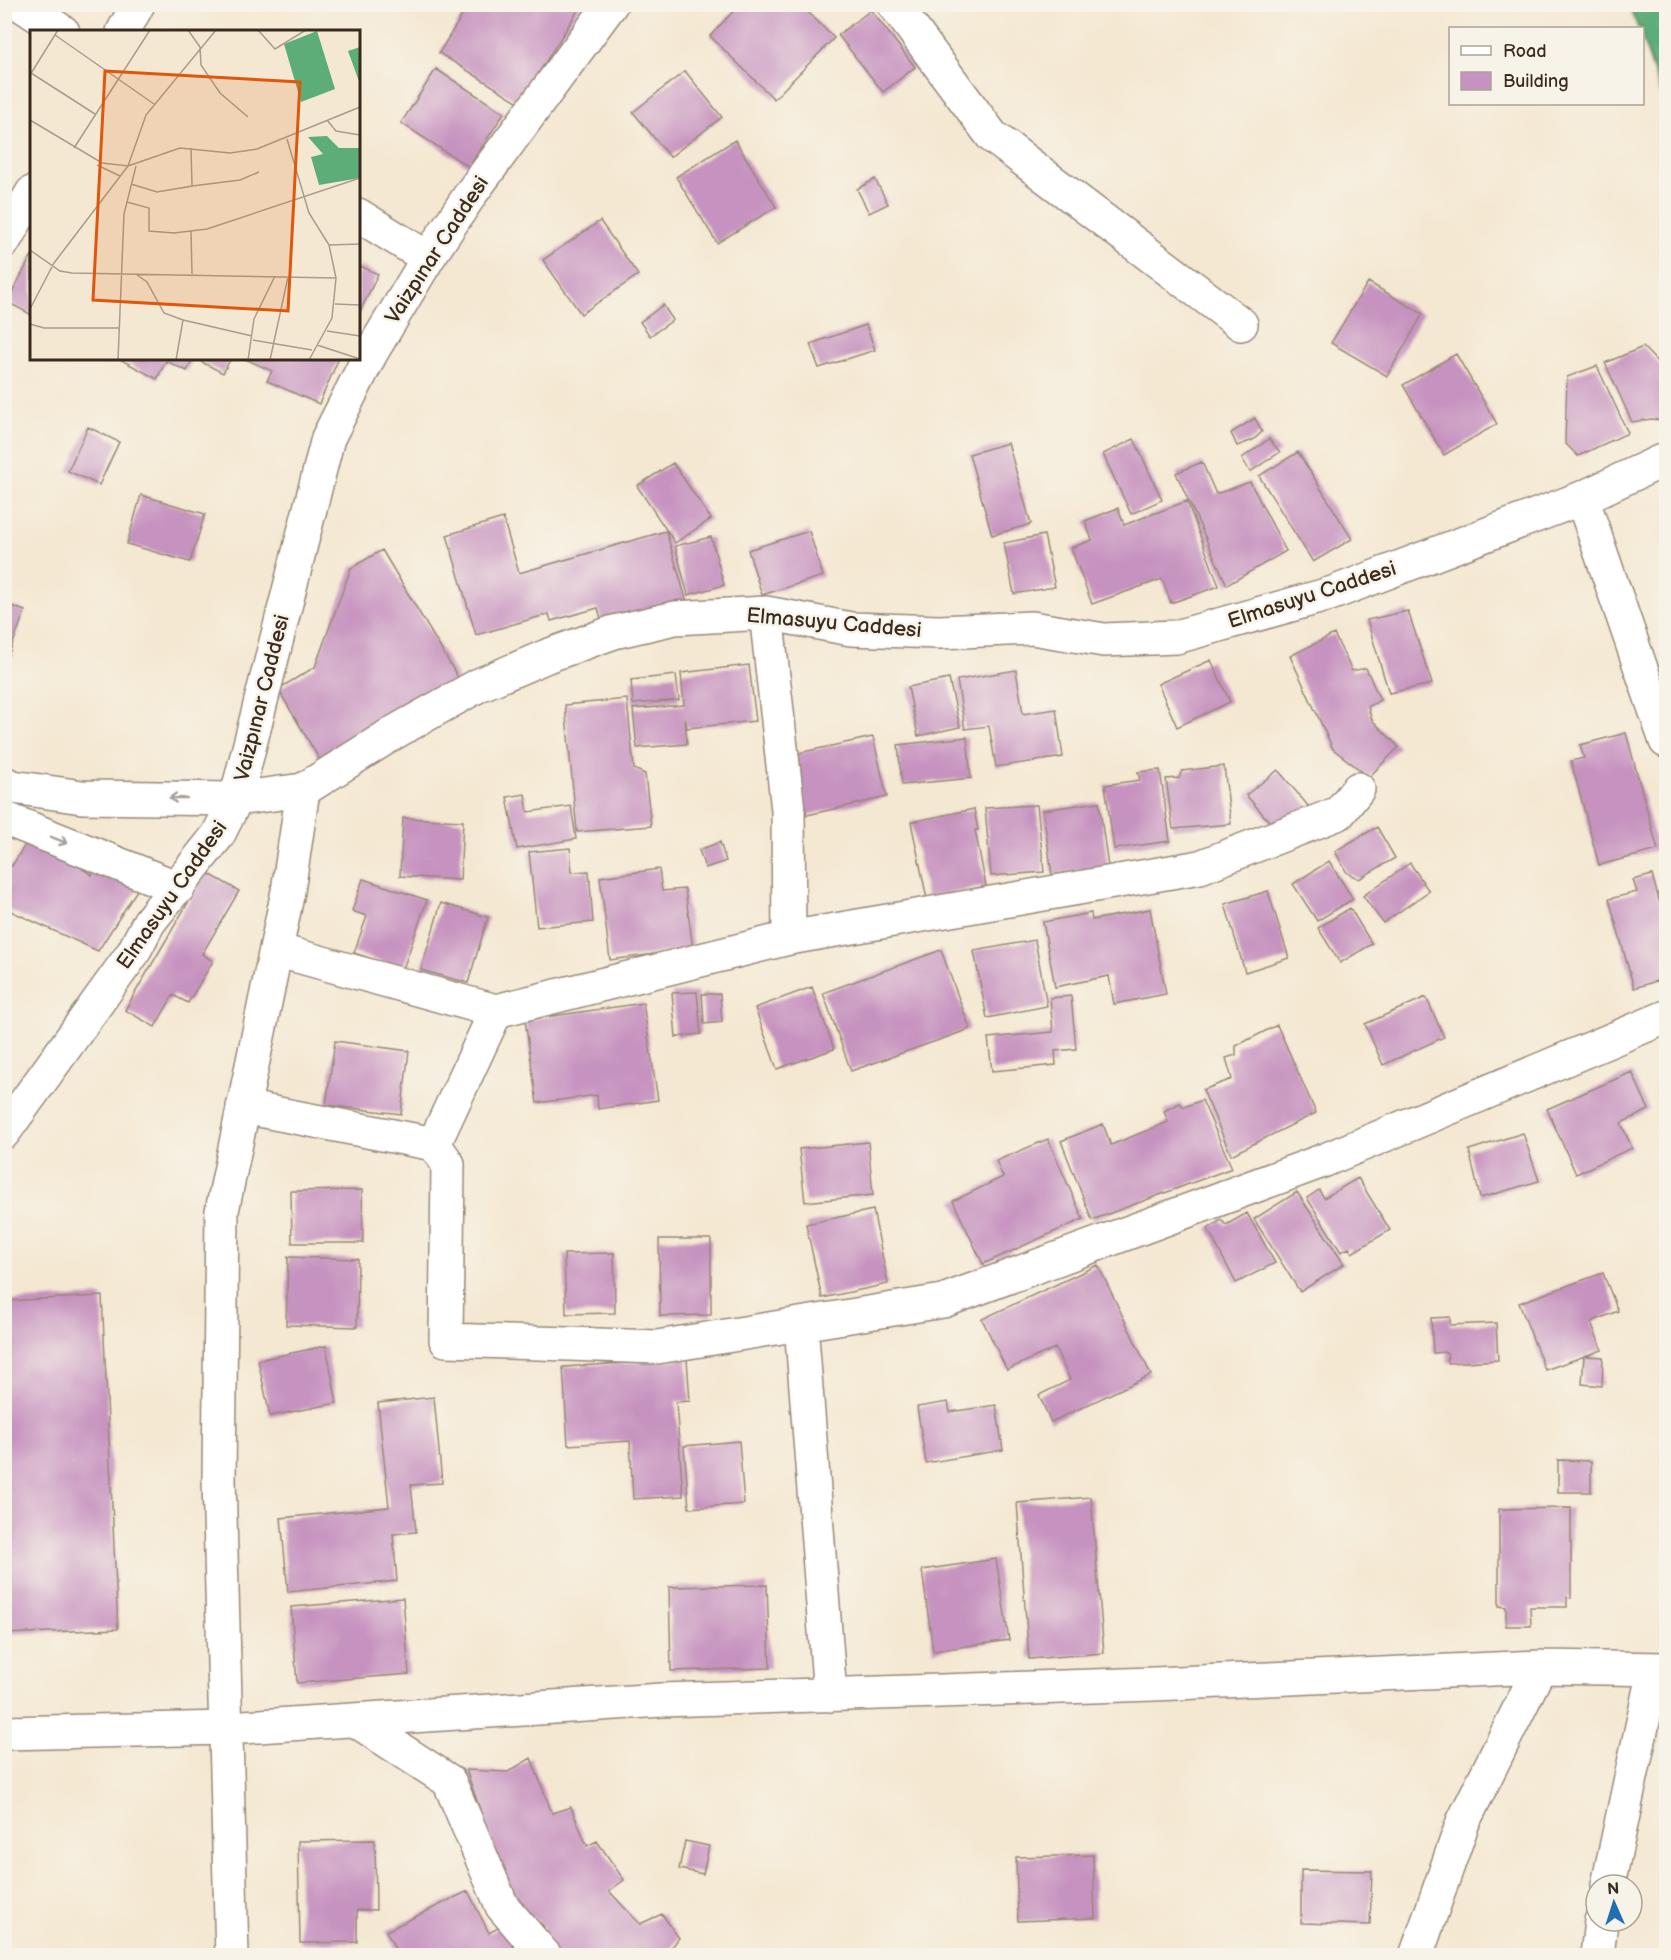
<svg xmlns="http://www.w3.org/2000/svg" width="1671" height="1960" viewBox="0 0 1671 1960" font-family="'Balsamiq Sans',sans-serif">
<rect width="100%" height="100%" fill="#f7f3e8"/>
<filter id="ink" filterUnits="userSpaceOnUse"><feTurbulence type="fractalNoise" baseFrequency=".0167" numOctaves="2"/><feDisplacementMap in="SourceGraphic" scale="12" xChannelSelector="R" yChannelSelector="G"/><feConvolveMatrix kernelMatrix="1 2 1 2 8 2 1 2 1" color-interpolation-filters="sRGB"/></filter>
<filter id="wash" filterUnits="userSpaceOnUse"><feTurbulence type="fractalNoise" baseFrequency=".008" numOctaves="4" result="noise"/><feDisplacementMap in="SourceGraphic" scale="24" xChannelSelector="R" yChannelSelector="G"/><feGaussianBlur stdDeviation="1.35" result="paint"/><feColorMatrix in="noise" values="0 0 0 0 0 0 0 0 0 0 0 0 0 0 0 0 0 1.4 0 .05"/><feComposite in="paint" operator="in"/></filter>
<g filter="url(#wash)">
<rect width="100%" height="100%" fill="#f4e8d2"/>
<path fill="#5dad79" stroke="#4c6c4c" stroke-width="1.5" d="M1629 5H1666V108L1643 41 1642 28H1638Z"/>
<g id="blocks">
<path fill="#c692bf" d="M469 4H582L520 103 439 53Z
M740 4H800L834 38 774 99 710 36Z
M871 10 915 67 883 92 838 35Z
M436 69 504 113 469 167 401 123Z
M685 71 722 117 670 157 633 112Z
M735 140 776 207 717 243 676 177Z
M875 179 888 204 869 213 857 189Z
M600 221 638 275 581 314 543 260Z
M32 255V315L7 302Z
M358 265 378 274 358 316Z
M1368 282 1423 314 1387 376 1331 343Z
M663 305 673 320 650 336 640 322Z
M866 325 875 350 819 368 810 344Z
M1643 347 1666 371V416L1660 420 1651 419 1632 422 1605 363Z
M1456 354 1497 424 1444 455 1403 385Z
M118 358H193L187 371 166 361 157 379Z
M194 358H231L223 373Z
M243 358H339L319 404 267 381 272 371Z
M1597 366 1628 433 1578 456 1565 443 1567 377Z
M1255 418 1262 432 1253 440 1237 446 1231 433Z
M88 427 119 442 99 485 68 471Z
M1134 439 1162 500 1131 514 1103 454Z
M1269 439 1280 452 1250 472 1242 458Z
M1008 443 1031 524 992 535 969 454Z
M1298 452 1352 539 1313 562 1259 476Z
M1202 462 1216 494 1250 482 1286 551 1227 585 1176 473Z
M673 463 711 519 675 543 637 486Z
M141 495 205 514 190 562 127 544Z
M1187 501 1219 586 1171 603 1162 579 1092 604 1071 548 1092 540 1085 521 1118 508 1124 525Z
M503 518 519 573 666 531 687 602 603 626 598 608 551 621 549 614 476 635 447 535Z
M809 531 823 576 762 595 748 550Z
M1044 535 1055 587 1014 594 1004 543Z
M711 537 724 585 688 595 675 546Z
M382 550 459 679 321 762 278 689 315 667 351 568Z
M4 603 25 611 5 664H4Z
M1408 611 1432 684 1389 693 1367 620Z
M1334 634 1352 671 1366 668 1380 700 1368 707 1372 720 1399 747 1369 777 1333 749 1290 656Z
M1211 660 1230 702 1177 727 1158 684Z
M749 665 756 721 687 728 685 718 687 744 637 748 633 709 684 705 681 673Z
M1016 670 1023 714 1056 709 1063 757 996 767 989 726 965 729 957 680Z
M676 675 679 700 633 704 631 680Z
M949 679 960 727 918 736 908 687Z
M627 699 634 769 645 774 651 826 577 832 565 705Z
M1626 733 1658 850 1599 865 1571 761 1584 758 1580 745Z
M873 737 887 797 807 815 794 754Z
M967 737 971 778 902 785 898 745Z
M1224 766 1231 824 1173 829 1166 779 1179 778 1182 771Z
M1160 770 1170 841 1114 849 1105 785 1140 780 1138 772Z
M1278 770 1309 807 1275 828 1246 795Z
M525 794 528 812 571 806 576 839 517 849 507 797Z
M1099 802 1108 867 1052 875 1043 810Z
M1037 805 1044 872 991 876 985 808Z
M974 809 978 830H975L986 886 927 899 911 822Z
M403 818 463 821 460 880 400 876Z
M1377 827 1395 858 1359 879 1347 873 1335 851Z
M31 835 92 875 101 862 139 887 98 951 4 908V864L12 866Z
M720 842 726 861 705 868 699 850Z
M570 848 572 872 589 871 593 922 537 927 529 852Z
M1329 861 1353 899 1317 921 1293 884Z
M1410 863 1429 891 1383 923 1363 896Z
M659 869 662 891 685 889 693 949 610 960 600 877Z
M206 872 239 891 202 954 213 961 188 1003 173 995 155 1027 125 1010Z
M1652 875 1666 925V978L1634 988 1609 899 1637 892 1633 880Z
M363 879 427 900 403 969 354 953 367 916 352 911Z
M1268 891 1289 958 1245 972 1225 904Z
M441 903 488 917 468 983 421 970Z
M1350 908 1372 944 1340 963 1318 928Z
M1150 909 1166 994 1114 1004 1109 976 1055 987 1043 922 1091 913 1092 920Z
M1035 940 1047 1006 987 1018 974 951Z
M941 950 970 1029 851 1071 823 993Z
M812 987 834 1049 777 1069 755 1008Z
M697 992 701 1034 676 1037 672 993Z
M702 994H720L722 1022 704 1024Z
M1071 996 1076 1049 1055 1051 1056 1065 992 1071 988 1038 1053 1032 1050 998Z
M1426 997 1444 1037 1383 1065 1365 1024Z
M643 1003 658 1100 598 1109 597 1095 537 1103 525 1020Z
M1277 1025 1316 1113 1231 1155 1203 1090 1232 1079 1226 1058 1236 1055V1046Z
M335 1041 409 1051 401 1114 326 1105Z
M1632 1072 1649 1110 1621 1123 1632 1148 1576 1174 1547 1109Z
M1202 1100 1232 1168 1092 1220 1061 1141 1103 1124 1111 1145 1168 1122 1164 1111 1180 1103 1184 1107Z
M1523 1133 1539 1181 1480 1198 1469 1150Z
M1048 1139 1083 1219 983 1264 953 1201 1003 1177 996 1161Z
M868 1142 873 1195 805 1202 799 1149Z
M1358 1178 1390 1230 1352 1253 1349 1248 1341 1252 1307 1198 1319 1190 1324 1198Z
M362 1190 363 1243H292L291 1191Z
M1297 1192 1344 1264 1300 1292 1254 1219Z
M873 1210 888 1284 822 1298 806 1224Z
M1247 1213 1275 1263 1236 1283 1208 1229 1221 1220 1226 1225Z
M659 1239H711V1315L660 1316Z
M614 1253 615 1313 566 1314 564 1254Z
M288 1257 358 1259 357 1327 286 1325Z
M1098 1265 1151 1375 1051 1422 1039 1395 1070 1380 1055 1348 1007 1370 982 1319Z
M1603 1273 1618 1311 1591 1322 1602 1350 1545 1370 1519 1303Z
M102 1296 118 1629 4 1634V1301Z
M1450 1317V1325L1496 1323 1498 1360 1448 1363 1447 1352 1433 1353 1431 1318Z
M326 1346 337 1403 270 1416 258 1360Z
M1584 1356 1603 1357 1602 1386 1582 1384Z
M687 1359 690 1401 676 1402 683 1496 633 1499 630 1441 568 1445 563 1367Z
M434 1397 442 1483 411 1485 416 1532 393 1534 397 1581 288 1592 281 1518 389 1507 378 1403Z
M948 1402 950 1412 996 1405 1003 1450 926 1463 917 1407Z
M739 1441 744 1504 689 1508 684 1446Z
M1558 1460 1591 1461V1492H1558Z
M1091 1497 1104 1653 1029 1659 1017 1503Z
M1571 1508V1598L1567 1597V1607H1530L1531 1626H1506V1607L1499 1606V1509Z
M996 1559 1009 1640 933 1651 922 1570Z
M767 1585 770 1668 671 1671 669 1587Z
M403 1598 409 1674 297 1683 291 1607Z
M531 1758 552 1813 571 1807 587 1846 597 1841 624 1880 609 1891 640 1924 662 1914 679 1938 665 1956H554L543 1925 514 1906 466 1770 508 1772Z
M375 1840 376 1910H357V1942L300 1943 298 1841Z
M685 1841 709 1846 703 1874 679 1869Z
M1093 1855 1095 1918 1018 1921 1016 1857Z
M1301 1870 1372 1871 1370 1925 1301 1923Z
M468 1891 489 1933 505 1924 521 1956H399L386 1931Z"/>
</g>
</g>
<g filter="url(#ink)">
<use href="#blocks" fill-opacity="0" stroke="#988978" stroke-width="1.5"/>
<g fill="none" stroke-linecap="round" stroke-linejoin="round">
<g stroke="#988978" stroke-width="36">
<path id="minor" d="M20 4 63 32
M894 4 992 136 1241 324
M123 32 138 4
M358 215 428 258
M4 241 32 193
M1582 498 1666 741
M4 783 13 787 82 797 236 799 328 438 371 353 428 258 472 192 611 4
M4 818 178 888
M789 938 1200 867 1339 813 1358 789
M276 950 496 1011 789 938 788 810 766 613
M243 1107 434 1144 448 1164 446 1340 657 1347 943 1301 1325 1160 1666 1017
M4 1132 133 953 149 922 218 835 236 799 303 790 395 732 479 685 547 656 614 632 675 618 766 613 851 629 939 632 1032 628 1104 640 1176 637 1330 594 1582 498 1666 459
M434 1144 496 1011
M801 1324 830 1695
M355 1720 449 1781 502 1906 545 1956
M4 1733 227 1728 662 1700 1154 1684 1540 1667 1666 1669
M1608 1885 1654 1670
M232 1956 219 1479 222 1211 288 891 303 790
M1416 1956 1463 1822 1540 1667
M1597 1956 1601 1921"/>
</g>
<use href="#minor" stroke="#fff" stroke-width="33"/>
</g>
<defs><path id="oneway-shaft" d="M-6 0H5M1.5-3L5.5 0L1.5 3" fill="none" stroke-width="1.6" stroke-linecap="round" stroke-linejoin="round" transform="scale(1.5)"/></defs>
<g stroke="#a79f9a">
<use href="#oneway-shaft" transform="translate(178 798) rotate(-179)"/>
<use href="#oneway-shaft" transform="translate(59 840) rotate(22)"/>
</g>
</g>
<g text-anchor="middle" dominant-baseline="central" stroke-width="5" stroke-linejoin="round" paint-order="stroke">
<g font-size="21" fill="#3b2a1e" stroke="#f7f3e8">
<text transform="translate(437 250) rotate(-57)">Vaizpınar Caddesi</text>
<text transform="translate(1312 595) rotate(-18)">Elmasuyu Caddesi</text>
<text transform="translate(834 623) rotate(5)">Elmasuyu Caddesi</text>
<text transform="translate(262 698) rotate(-76)">Vaizpınar Caddesi</text>
<text transform="translate(172 895) rotate(-55)">Elmasuyu Caddesi</text>
</g>
</g>
<g transform="translate(30 30)">
<rect width="330" height="330" fill="#f4e8d2"/>
<path d="M287 1 305 59 271 72 254 14ZM330 17V54L318 21ZM297 106 309 118H330V148L289 155 281 127 293 124 278 107Z" fill="#5dad79"/>
<path fill="none" stroke="#aa9c8a" stroke-width="1.5" d="M158 0 170 17 171 35 190 63 218 87M228 0 245 19 276 0M25 5 124 74M1 43 65 84M0 45 28 0M0 90 72 133 98 136 116 85 186 0M297 90 306 101 330 105M257 109 279 183 299 215M44 118 120 0M67 135 90 146M101 154 127 162 162 156 161 118M162 156 210 150 229 142M97 172 119 178V201L144 203 177 199 330 148M161 201 162 244M0 220 30 241 42 243 306 248 302 288 279 330M107 245 117 252 134 283 153 290M306 248 299 215 330 214M305 274 330 275M0 279 24 233 98 136 150 118 200 123 227 119 330 77M0 294 14 298H89M297 301 330 306M223 310 282 320M287 315 330 329M88 330 94 184 106 136M146 330 153 290 222 306M218 330 224 289 245 246M240 330 258 247"/>
<path fill="#df570d" fill-opacity="0.15" stroke="#df570d" stroke-width="3" d="M75 41 270 52 258 281 63 270Z"/>
<rect width="330" height="330" fill="none" stroke="#3b2a1e" stroke-width="3"/>
</g>
<rect width="1671" height="1960" fill="none" stroke="#f7f3e8" stroke-width="24"/>
<rect x="1449" y="27" width="195" height="78" fill="#f7f3e8" stroke="#aca397" stroke-width="1.5"/>
<rect x="1461" y="46" width="30" height="9" fill="#ffffff" stroke="#aca397" stroke-width="1.5"/>
<text x="1503" y="57" font-size="18" fill="#3b2a1e">Road</text>
<rect x="1461" y="72" width="30" height="18" fill="#c692bf" stroke="#aca397" stroke-width="1.5"/>
<text x="1503" y="87" font-size="18" fill="#3b2a1e">Building</text>
<g transform="translate(1614 1903) rotate(357)"><circle r="28" fill="#f7f3e8" stroke="#aca397" stroke-width="1.5"/>
<path d="M0-4.5L10 22L0 15L-10 22Z" fill="#1f6fb2"/>
<text y="-9" font-size="16" font-weight="bold" text-anchor="middle" fill="#3b2a1e">N</text>
</g>
</svg>
